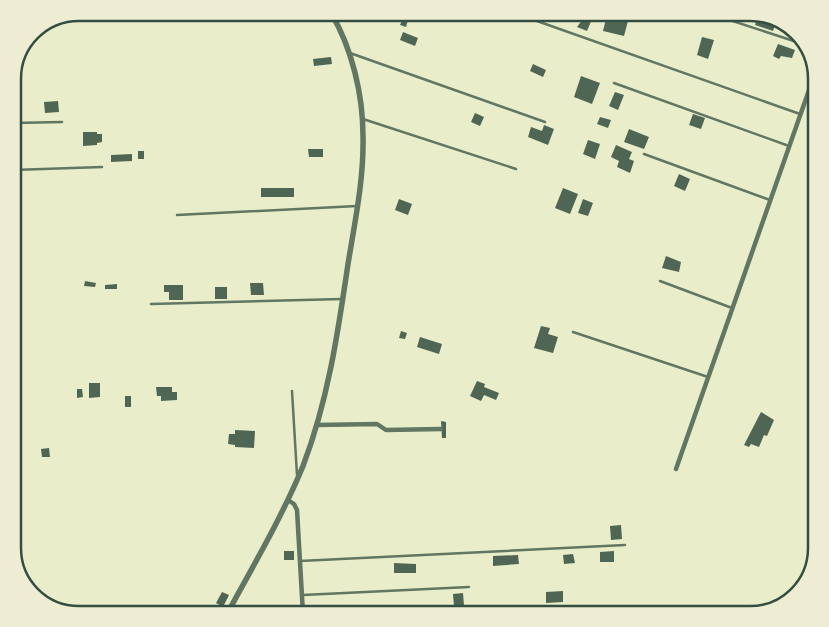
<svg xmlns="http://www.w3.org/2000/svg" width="829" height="627" viewBox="0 0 829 627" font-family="'Golos Text',sans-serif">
<rect width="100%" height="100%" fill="#e9edc9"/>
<path fill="#4f6655" d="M607 15 628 21 624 36 603 31Z
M585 16 592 19 587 31 577 27Z
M758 16 776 22 773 31 755 25Z
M403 18 408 20 406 27 400 25Z
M403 32 418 38 415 46 400 40Z
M702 37 714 40 708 59 697 55Z
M778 44 795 50 792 58 781 56 779 59 773 56Z
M331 57 332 64 314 66 313 59Z
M533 64 546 70 543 77 530 71Z
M581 76 600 83 592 104 574 97Z
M615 92 624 95 618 110 609 106Z
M58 101 59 112 45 113 44 102Z
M475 113 484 117 480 126 471 122Z
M693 114 705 118 701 129 689 125Z
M600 117 611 120 608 128 597 124Z
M544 125 554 129 548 145 528 137 531 127 542 131Z
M629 129 649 137 644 149 624 142Z
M83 132H97V134H102V142L97 143V145L83 146Z
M588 140 600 144 595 159 583 154Z
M616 145 632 152 629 159 634 161 630 173 617 167 619 161 611 157Z
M308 149H323V157H309Z
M138 151H144V159H138Z
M132 154V161L111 162V155Z
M679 174 690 179 685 191 674 186Z
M261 188H294V197H261Z
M563 188 578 194 570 214 555 208Z
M399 199 412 204 408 215 395 210Z
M583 199 593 203 588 216 578 213Z
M666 256 681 262 679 272 662 268Z
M85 281 96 283 95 287 84 286Z
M250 283H263L264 295H251Z
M117 284V289H105V285Z
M164 285H183V300H169V292H164Z
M215 287H227V299H215Z
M541 326 550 328 548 334 558 337 553 353 534 348Z
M401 331 407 333 405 339 399 338Z
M420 337 442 344 439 354 417 347Z
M477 381 485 384 484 387 499 393 496 400 484 395 481 401 470 396Z
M89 383H100V397L89 398Z
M156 387H172V392H177V400L161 401V396H157Z
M77 389H82L83 397 77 398Z
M125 396H131V407H125Z
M761 412 774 420 767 436 764 435 759 447 751 444 749 447 744 445Z
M441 421 446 422V438H442Z
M235 430 255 431 254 448 235 447V445L228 444 229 434H235Z
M49 448 50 457H42L41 449Z
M621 525 622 539 611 540 610 526Z
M284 551H294V560H284Z
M614 551V562H600V552Z
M573 554 575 563 564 564 563 555Z
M518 555 519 564 493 566V556Z
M394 563 416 564V573H394Z
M563 591V602L546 603V592Z
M222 592 229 595 223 607 216 603Z
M463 593 464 606 454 607 453 594Z
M391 608H401V614H391Z"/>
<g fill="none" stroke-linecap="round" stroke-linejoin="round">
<path stroke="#617663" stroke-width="2.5" d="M708 13 806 45
M520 15 800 114
M350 53 545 122
M614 83 789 146
M807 97 816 101
M363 119 516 169
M13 123 62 122
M644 154 770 200
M13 170 102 167
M177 215 357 206
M660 281 732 308
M151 304 342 299
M573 332 708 377
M292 391 297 475
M300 561 625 545
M303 595 469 587
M563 614 594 613"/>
<path stroke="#617663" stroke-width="4.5" d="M317 425 377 424 386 430 441 429
M676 469 815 73
M288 500 294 504 297 510 303 614"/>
<path stroke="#617663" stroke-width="5.5" d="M227 614C253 566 282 517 303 466 328 401 338 332 348 264 355 221 364 179 363 136 363 95 352 48 331 13"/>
</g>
<path d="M0 0H829V627H0ZM79 21H750A58 58 0 0 1 808 79V548A58 58 0 0 1 750 606H79A58 58 0 0 1 21 548V79A58 58 0 0 1 79 21Z" fill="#eeecd3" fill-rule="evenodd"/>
<path fill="none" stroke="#344e41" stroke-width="2.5" d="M79 21H750A58 58 0 0 1 808 79V548A58 58 0 0 1 750 606H79A58 58 0 0 1 21 548V79A58 58 0 0 1 79 21Z"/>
</svg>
